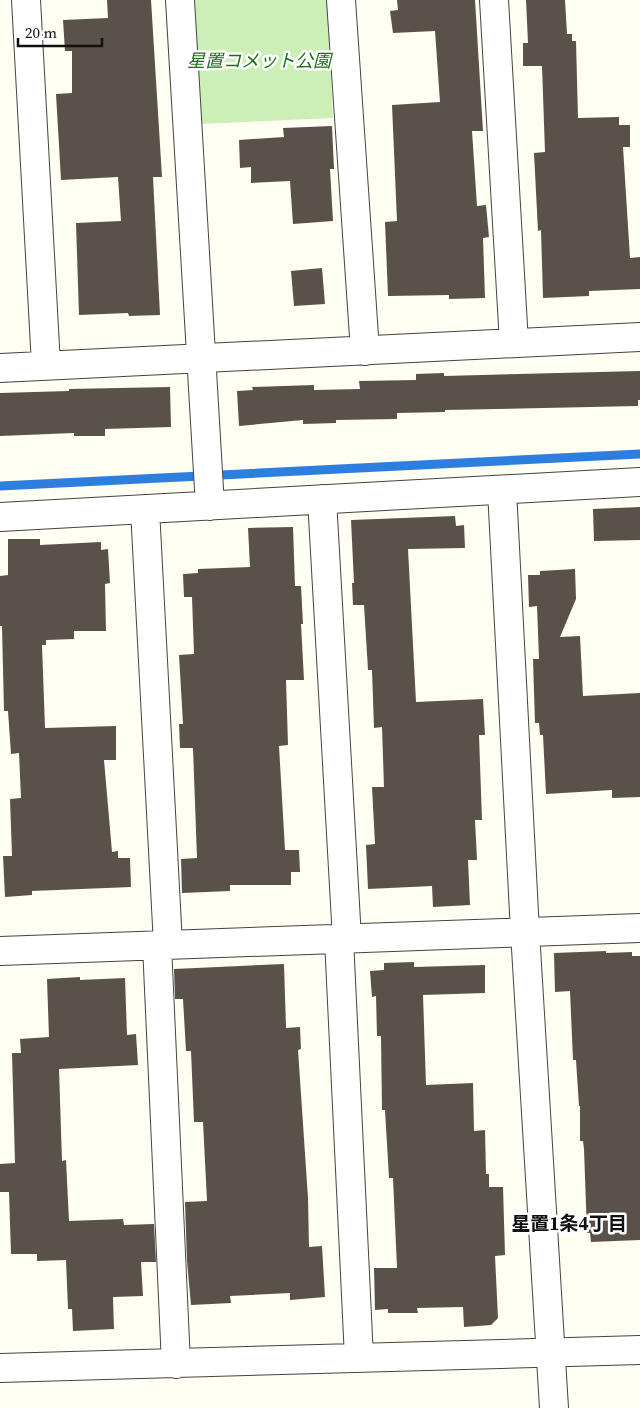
<svg xmlns="http://www.w3.org/2000/svg" width="640" height="1408" viewBox="0 0 640 1408" font-family="'Source Serif 4','Noto Sans JP',serif">
<rect width="100%" height="100%" fill="#fffef2"/>
<path fill="#ccefb6" d="M195 0H327L333 118 201 124Z"/>
<g fill="none" stroke-linecap="round" stroke-linejoin="round">
<path stroke="#2e7fdd" stroke-width="9" d="M0 486 640 454"/>
</g>
<path fill="#5a524a" d="M107 0H151L162 177H153L160 315 129 316 128 313 79 315 76 223 121 221 118 177 61 180 56 94 72 93V51H65L63 20 108 18Z
M397 0H475L483 131H472L477 206 486 205 489 237 483 238 485 298 449 299V295L388 296 385 222 397 221 392 105 440 102 435 31 393 33 390 11 398 10Z
M526 0H565L567 34H572V41H576L578 118 619 117V125H630V147H623L630 258 640 257V289L589 291V296L543 298 541 230 538 231 534 153 545 152 542 66H523V43H528Z
M332 126 334 169H330L333 221 293 224 290 181 251 183V167L240 168 239 140 284 137 283 128Z
M322 268 325 304 294 306 291 271Z
M640 371V400H638V406L445 410V412L397 413V419L336 420V423L303 424V420L239 426 237 391 253 390 252 387 314 385V390L360 389 359 381 416 380V374L444 373V376Z
M170 387 171 427 105 429V436H74V433L0 436V393L69 391V389Z
M640 507V540L594 541 593 509Z
M455 516 456 526 464 525 465 548 408 549 416 702 483 699 485 735H479L482 820H475L477 860H468L470 905 433 907 432 886 368 889 366 845 375 844 372 787H384L382 727 374 728 372 670H368L364 605H353L352 583H354L351 520Z
M293 527 295 586H301L303 624H301L304 680H286L288 745 279 746 285 850H299L300 872H291V885H230V891L182 893 181 859 197 858 193 748H180L179 724H183L179 655 194 654 192 597H184L183 574 198 573V569L250 567 248 528Z
M8 539H40V545L101 542V550L108 549 110 583 105 584 106 631H74V639L46 640V645H42L45 728 116 726V760H104L112 852 118 851V858H130L131 887 32 891V895L5 897 3 856H12L10 799 21 798 19 753 11 754 8 711H4L2 626H0V576L8 575Z
M575 569 576 599 560 637 580 636 583 696 640 693V797L612 798V790L546 794 543 735H540L539 723H535L533 659H539L537 606 529 607 528 575H540V571Z
M606 951V953L632 952V956H640V1240L591 1242 590 1233H587L584 1149 583 1141H580V1106H579L576 1060H573L570 991 555 992 554 953Z
M414 962V967L485 965V993L423 995 426 1085 473 1083 474 1131 485 1130 486 1174H489V1187H503L505 1255 495 1256 498 1318 491 1325 464 1327 463 1307 417 1308 418 1313H388V1309L375 1310 374 1268H397L393 1178H389L385 1110H382L381 1036H377L376 996 372 997 370 971 384 970V963Z
M284 964 286 1028 300 1027 301 1049 298 1050 308 1198 309 1247 322 1246 325 1297 290 1300V1293L230 1296 231 1303 191 1305 187 1261 185 1202 207 1201 203 1122H194L191 1051H186L183 999H175L174 969Z
M80 977V980L125 978 127 1035 136 1034 138 1065 59 1069 62 1161 66 1160 69 1221 123 1219 124 1225 154 1224 156 1262H141L143 1296 113 1297 114 1329 73 1331 72 1309H68L66 1260 37 1261V1254H11L9 1192H0V1164L15 1163 12 1053H21L20 1039 49 1037 47 979Z"/>
<g fill="none" stroke-linecap="round" stroke-linejoin="round">
<g stroke="#434343" stroke-width="30">
<path id="minor" d="M26 0 46 365
M180 0 210 506
M341 0 365 351
M494 0 514 343
M0 368 640 337
M502 490 525 932 554 1408
M322 499 347 939
M145 509 168 945
M0 517 640 482
M339 939 359 1358
M157 945 176 1364
M0 951 640 928
M0 1368 640 1350"/>
</g>
<use href="#minor" stroke="#fff" stroke-width="28"/>
</g>
<g text-anchor="middle" dominant-baseline="central" stroke-width="5" stroke-linejoin="round" paint-order="stroke">
<g font-size="18" font-style="italic" fill="#1d7017" stroke="#fff">
<text x="259" y="60">星置コメット公園</text>
</g>
<g font-size="19" font-weight="bold" fill="#101010" stroke="#fff">
<text x="569" y="1223">星置1条4丁目</text>
</g>
</g>
<path d="M18 38v8h84v-8" fill="none" stroke="#101010" stroke-width="2.5"/>
<text x="25" y="38" font-size="15" fill="#101010" stroke="#ffffff" stroke-width="4" paint-order="stroke">20 m</text>
</svg>
